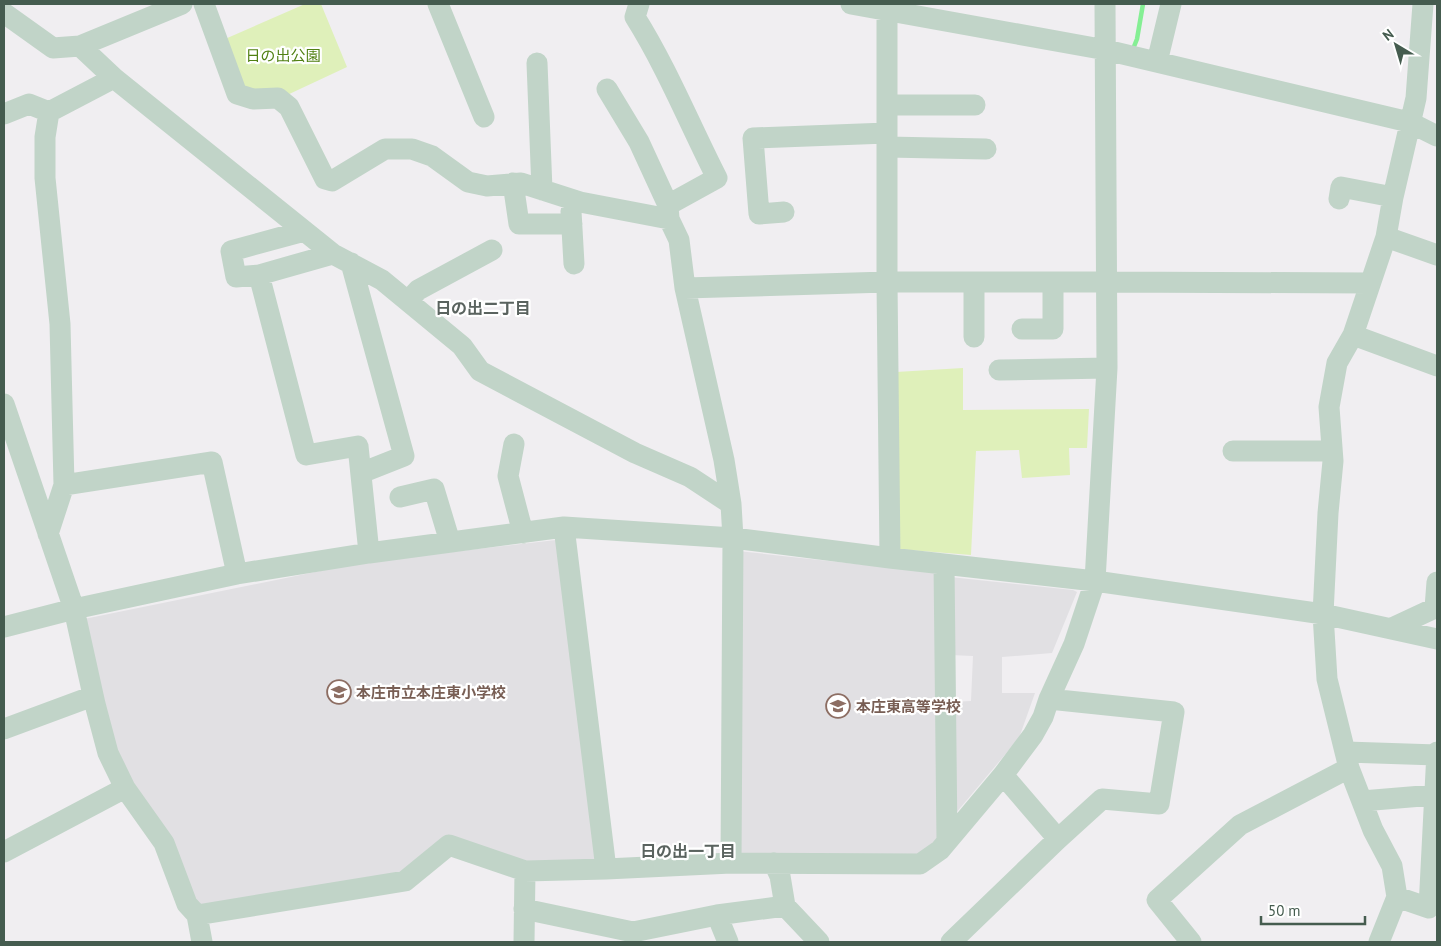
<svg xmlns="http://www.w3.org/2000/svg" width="1441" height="946" viewBox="0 0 1441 946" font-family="'PT Sans','Noto Sans JP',sans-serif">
<rect width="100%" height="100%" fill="#f0eef1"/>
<path fill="#e1e0e3" d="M556 540 599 860 521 861 446 841 401 873 197 905 120 764 84 619 364 562Z
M738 551 939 573V839L916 858 737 857Z
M950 577 1073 590 1077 592 1052 653 1002 657V693H1035L1019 738 950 820V702L971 701 973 656 950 655Z"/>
<path fill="#dff0ba" d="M305 4H321L347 67 285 96 243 90 225 39Z
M963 368V410L1089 409 1087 448H1069L1070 475 1022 478 1019 450 976 451 971 555 897 549 896 372Z"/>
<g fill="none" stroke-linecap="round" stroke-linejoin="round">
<path stroke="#85ef94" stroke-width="4.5" d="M1133 49 1137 39 1143 4"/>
<path stroke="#c1d4c8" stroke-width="21" d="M204 4 237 94 253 99 278 98 289 107 325 179 332 181 385 149H412L432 156 468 182 487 186 521 183 580 202 669 219
M438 4 484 117
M639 4 635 17C667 68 690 125 717 178L668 205 669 219 679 240 685 288 724 460 731 504 733 538 731 863
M851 4 1106 50 1409 122 1437 136
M887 4V282L890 558
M4 13 53 48 80 46 182 4
M80 46 114 78 333 254 382 280 462 346 480 371 635 453 690 477 731 504
M1157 62 1171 4
M537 63 542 190
M607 89 639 142 668 205
M887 105H975
M4 114 29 104 49 112
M887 147 986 149
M513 183 519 224H572
M1339 199 1341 187 1393 197
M571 211 574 264
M784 212 759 214 753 138 887 133
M1386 237 1437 255
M333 254 259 275 306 455 358 446 369 553
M351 263 404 456 361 473
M259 275 236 277 231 251 304 231
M685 288 887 282H1105L1370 283
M408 301 418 290 492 250
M1022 329H1053V282
M1353 335 1437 366
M974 337V282
M999 370 1107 368
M4 404 74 609 95 704 108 753 125 788 164 843 187 904 197 915 405 881 449 845 525 871 606 869 731 863 920 864 940 850 1003 775 1033 735 1043 717 1049 699 1074 644 1095 581 1107 368 1105 4
M514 444 508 476 523 533
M1233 451H1332
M64 485 212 462 237 574
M400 497 434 489 450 542
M564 527 606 869
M48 534 64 485 60 324 45 178V137L49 112 114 78
M944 564 947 841
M1435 608 1437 582
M4 627 74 609 237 574 369 553 564 527 733 538 890 558 1095 581 1323 614 1437 639
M1392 628 1437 607
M4 729 93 696
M1346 752 1437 755
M1003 775 1058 839
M1362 801 1434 795
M4 852 125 788
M774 863 780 876 785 906 819 942
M1397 897 1429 908 1437 752
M524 909 633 932 717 915 785 906
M197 915 202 942
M717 915 728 942
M524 942 525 871
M951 942 1058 839 1102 799 1159 804 1174 712 1049 699
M1191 942 1157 900 1240 825 1349 768
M1379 942 1397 897 1392 866 1373 830 1349 768 1327 679 1323 614 1328 513 1333 461 1329 407 1337 363 1353 335 1386 237 1393 197 1416 98 1423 4"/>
</g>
<defs>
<g id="school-ring" transform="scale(1.25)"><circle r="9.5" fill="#fff" stroke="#8d6e63" stroke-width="1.5"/><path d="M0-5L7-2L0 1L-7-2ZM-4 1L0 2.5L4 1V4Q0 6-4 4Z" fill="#8d6e63"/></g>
</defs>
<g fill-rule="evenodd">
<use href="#school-ring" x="339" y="692"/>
<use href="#school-ring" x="838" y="706"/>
</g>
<g text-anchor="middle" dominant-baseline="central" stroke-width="4.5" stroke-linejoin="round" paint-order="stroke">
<g font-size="15" fill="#518013" stroke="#fff">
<text x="283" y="55">日の出公園</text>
</g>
<g font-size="15" font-weight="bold" fill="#785e54" stroke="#fff" text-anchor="start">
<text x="356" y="692">本庄市立本庄東小学校</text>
<text x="856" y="706">本庄東高等学校</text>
</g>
<g font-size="16" font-weight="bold" fill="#5a635f" stroke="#fff">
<text x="483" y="308">日の出二丁目</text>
<text x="688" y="851">日の出一丁目</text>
</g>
</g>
<rect width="1441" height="946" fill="none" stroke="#455c4f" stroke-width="10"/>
<g transform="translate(1396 45) rotate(322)" stroke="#ffffff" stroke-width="4" paint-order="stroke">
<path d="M0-4L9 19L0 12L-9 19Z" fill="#455c4f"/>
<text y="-8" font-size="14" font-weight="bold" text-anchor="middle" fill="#455c4f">N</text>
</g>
<path d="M1261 916v8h104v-8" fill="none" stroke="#455c4f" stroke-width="2.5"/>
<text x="1268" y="916" font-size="15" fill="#455c4f" stroke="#ffffff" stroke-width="4" paint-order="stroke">50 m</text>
</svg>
